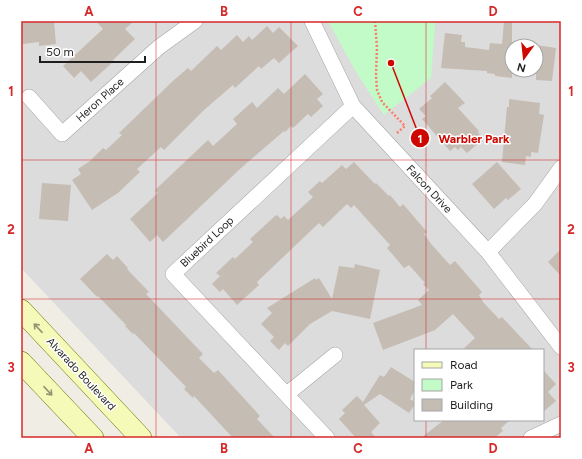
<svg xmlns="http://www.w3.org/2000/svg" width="582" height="459" viewBox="0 0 582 459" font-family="Figtree,sans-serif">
<rect width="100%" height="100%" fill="#f0ede5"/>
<path fill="#dddcdc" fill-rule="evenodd" d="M21 21H561V438H181L21 268ZM512 46H536V70H512ZM415 350H543V420H415Z"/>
<path fill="#c2fac8" d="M328 21H436L435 26 431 78 384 115 356 72Z"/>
<path fill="#c5bcb4" d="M21 21H54L56 44 39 46V42L23 44Z
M96 21H134L125 29 135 39 113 60 114 61 91 82 81 71 74 78 63 66 103 29Z
M504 21H512V78L495 76V74L487 73V71L441 68 445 33 462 35 461 42H465V47L489 50 490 43 502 44Z
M267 26 273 33 279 27 298 46 279 63 274 58 261 69 259 66 235 88 233 85 204 110 164 150 161 147 137 169 140 172 118 193 92 210 72 180 81 174 78 169 90 161 103 148 106 150 122 135 119 133 174 80 188 68 191 71 217 46 221 50 237 35 243 42 249 36 252 40Z
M536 45 556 48 552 81 536 80Z
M305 74 323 94 317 99 323 106 311 117 308 114 293 128 291 126 285 132 284 131 241 168 163 242 157 235 150 242 130 219 158 193 155 190 208 140 213 146 237 124 233 119 252 102 257 108 278 88 284 94Z
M445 82 465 103 458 108 479 131 478 132 483 139 467 153 461 147 458 150 455 147 450 151 422 119 426 116 419 109 432 98 430 96Z
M509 99 540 103 539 114 544 115 538 153 531 152V157L526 156 525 165 502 162 507 107H509Z
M354 162 375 184 376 183 389 196 390 195 400 207 403 204 427 232 424 234 432 245 450 265 455 261 482 292 479 295 483 302 499 319 502 317 533 350H462L475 338 453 314 435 330 383 350 373 323 422 305 418 300 429 290 423 284 425 283 409 265 404 268 387 248 390 245 354 205 351 208 347 204 323 227 319 223 257 282 259 285 237 305 223 289 220 292 212 284 220 276 216 273 233 257 235 259 253 242 250 239 275 216 277 215 281 219 284 216 288 220 313 197 308 192 320 181 322 183 342 165 346 169Z
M497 162 521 189 508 200 506 198 494 209 472 184Z
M42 183 71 185 68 221 39 219Z
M561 249V276L548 262Z
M107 254 113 260 117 256 128 268 127 269 149 292 146 294 203 354 199 358 214 373 218 370 260 416 257 419 275 438H233L194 396 193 398 184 389 186 387 134 333 133 334 125 326 126 325 98 296 97 297 80 279Z
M355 264 380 270 370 319 332 311 310 324 288 346 285 343 279 350 270 341 274 337 261 324 272 313 267 308 315 278 316 280 319 278 332 299 339 266 354 268Z
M391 367 415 382V390L410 399 415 402V404L409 413 380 394 364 405 380 423 371 432 376 438H356L339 419 345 413 342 410 357 396 363 402 380 375 384 377Z
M543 370 556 384 548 392 556 401 543 412Z
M444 420H510L501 428 503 431 494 438H421Z"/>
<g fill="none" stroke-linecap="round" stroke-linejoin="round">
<g stroke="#a6a6a6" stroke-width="16">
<path id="street" d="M312 21 353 106 488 252 561 347
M29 97 62 134 159 47 195 21
M488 252 535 204 561 168
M287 394 335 355
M327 438 173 274 353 106
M531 438 561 424"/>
</g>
<g stroke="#687804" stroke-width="22">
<path id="secondary" d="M21 310 141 438
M21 362 93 438"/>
</g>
<path stroke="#fb7e6a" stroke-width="2.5" stroke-dasharray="2 2" stroke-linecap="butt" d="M375 21 377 48 376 75 377 90 382 102 405 126 397 133"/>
<use href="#street" stroke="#fff" stroke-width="15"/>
<use href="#secondary" stroke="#f5fab8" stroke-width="21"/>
</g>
<defs><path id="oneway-shaft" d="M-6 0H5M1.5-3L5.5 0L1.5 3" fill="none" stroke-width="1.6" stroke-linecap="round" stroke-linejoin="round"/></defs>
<g stroke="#959773">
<use href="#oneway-shaft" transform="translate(38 328) rotate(-133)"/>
<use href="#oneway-shaft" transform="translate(48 391) rotate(47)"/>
</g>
<path fill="none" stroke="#d62828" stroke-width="1" stroke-opacity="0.55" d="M156 21V438M291 21V438M426 21V350M21 160H561M21 299H561M426 420V438"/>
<g text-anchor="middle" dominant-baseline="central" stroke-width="3" stroke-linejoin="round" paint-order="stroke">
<g font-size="11" fill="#1f1f1f" stroke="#fff">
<text transform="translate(100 100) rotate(-42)">Heron Place</text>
<text transform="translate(429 189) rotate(47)">Falcon Drive</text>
<text transform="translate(207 242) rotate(-43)">Bluebird Loop</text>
<text transform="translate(81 374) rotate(47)">Alvarado Boulevard</text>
</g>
</g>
<path fill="none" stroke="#ce0700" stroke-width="1.5" d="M391 63L420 138"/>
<g fill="#ce0700" stroke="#fff" stroke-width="1.5">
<circle cx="391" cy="63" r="4"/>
<circle cx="420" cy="138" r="10"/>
</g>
<g font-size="12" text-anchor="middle" font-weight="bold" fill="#fff">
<text x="420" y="143">1</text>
</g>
<g font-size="12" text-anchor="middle" font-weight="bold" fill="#ce0700" stroke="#fff" stroke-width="3" stroke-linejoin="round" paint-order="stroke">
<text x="474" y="143">Warbler Park</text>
</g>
<rect width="582" height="459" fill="none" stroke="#ffffff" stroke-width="44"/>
<rect x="414" y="349" width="130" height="72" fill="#ffffff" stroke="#a5a5a5"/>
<rect x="422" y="362" width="20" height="6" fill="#f5fab8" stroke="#a5a5a5"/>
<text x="450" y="369" font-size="12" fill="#1f1f1f">Road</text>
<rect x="422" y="379" width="20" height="12" fill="#c2fac8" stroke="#a5a5a5"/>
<text x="450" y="389" font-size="12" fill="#1f1f1f">Park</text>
<rect x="422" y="399" width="20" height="12" fill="#c5bcb4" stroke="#a5a5a5"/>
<text x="450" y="409" font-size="12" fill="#1f1f1f">Building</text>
<g transform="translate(524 58) rotate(195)"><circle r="19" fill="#ffffff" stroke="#a5a5a5"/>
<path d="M0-3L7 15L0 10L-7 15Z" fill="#ce0700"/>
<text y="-6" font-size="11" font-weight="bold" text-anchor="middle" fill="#1f1f1f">N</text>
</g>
<path d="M40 56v6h105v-6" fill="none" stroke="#1f1f1f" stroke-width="2"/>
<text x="46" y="56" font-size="12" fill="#1f1f1f" stroke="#ffffff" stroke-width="3" paint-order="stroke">50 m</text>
<rect x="22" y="22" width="538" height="415" fill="none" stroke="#d62828" stroke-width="1.5"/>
<g font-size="13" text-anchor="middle" font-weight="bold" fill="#d62828">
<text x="89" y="16">A</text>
<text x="224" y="16">B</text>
<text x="358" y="16">C</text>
<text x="493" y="16">D</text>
<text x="11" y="96">1</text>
<text x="571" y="96">1</text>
<text x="11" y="234">2</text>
<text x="571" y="234">2</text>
<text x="11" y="372">3</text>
<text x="571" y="372">3</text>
<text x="89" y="453">A</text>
<text x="224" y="453">B</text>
<text x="358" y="453">C</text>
<text x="493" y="453">D</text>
</g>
</svg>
